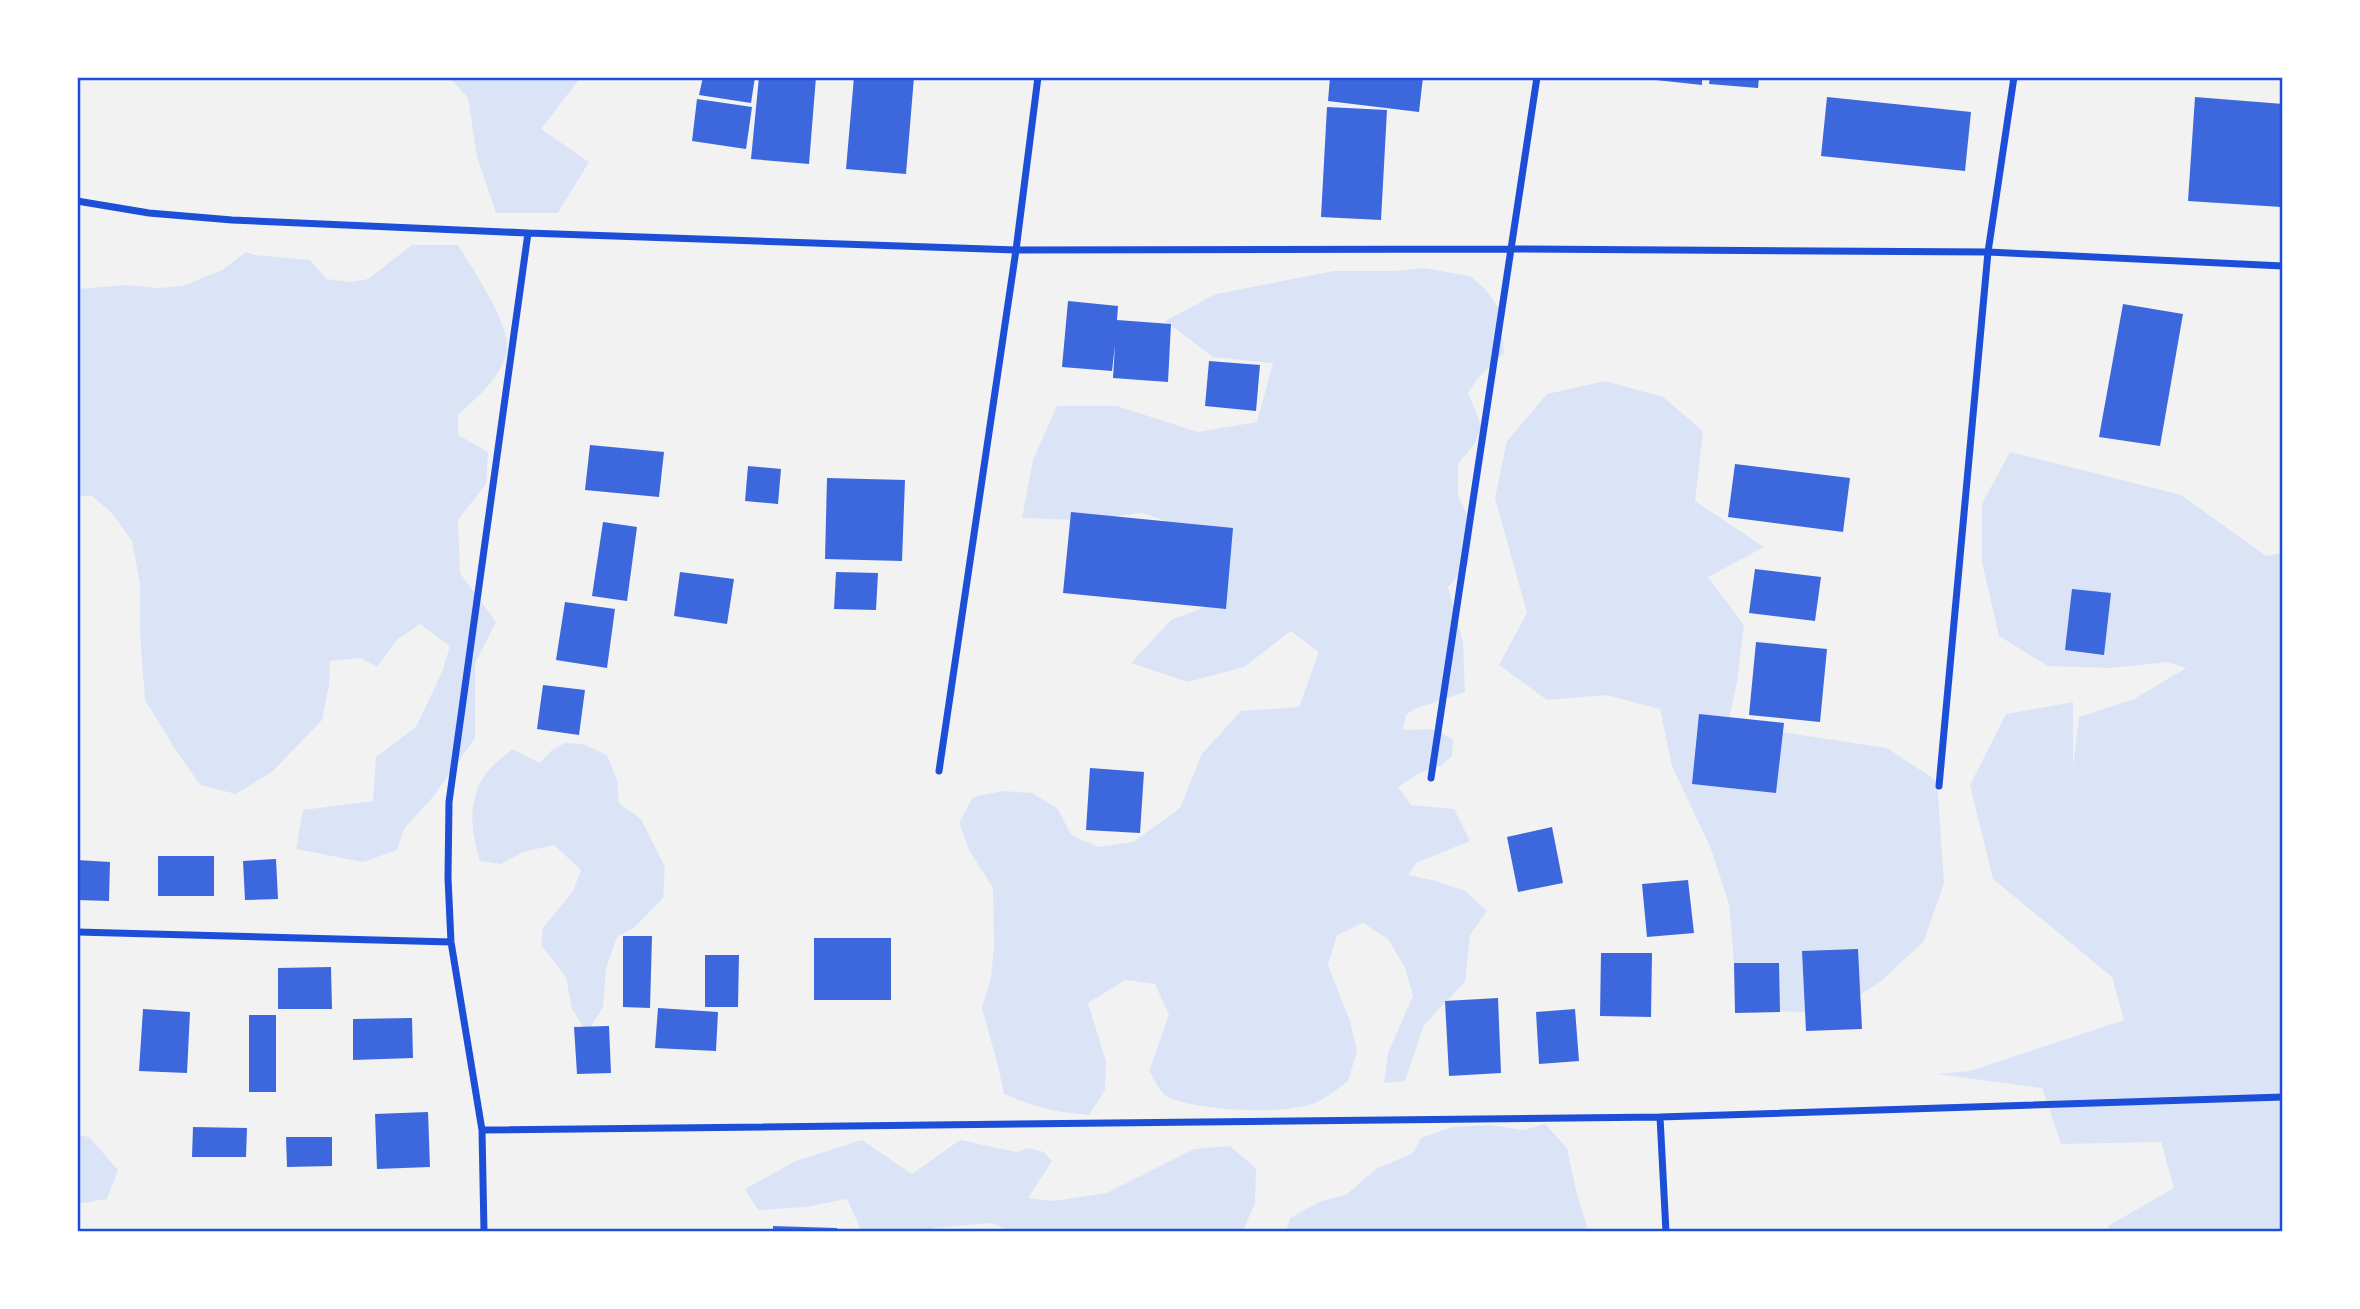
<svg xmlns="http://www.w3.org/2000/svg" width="2360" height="1309" viewBox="0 0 2360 1309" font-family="Karla,sans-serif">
<rect width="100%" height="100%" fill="#f2f2f2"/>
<path fill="#dbe4f7" d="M449 77H581L541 129 589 162 558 213H496L477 157 468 98Z
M412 245H458C471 266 512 327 507 351 501 378 477 397 458 415V435L488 452 486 484 458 520 460 573 496 622 475 663V738L432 798 404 829 397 850 363 862 296 849 303 810 373 801 376 757 416 727 442 672 450 646 420 624 397 640 377 667 361 658 330 661 329 685 322 720 272 772 236 794 200 785 175 749 145 700 140 633V584L132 541 112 513 92 496H77V289L127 285 157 288 183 286 222 270 246 252 255 255 310 260 326 279 351 282 368 279Z
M1423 268 1470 276 1485 289 1500 310 1504 353 1477 379 1468 393 1482 427 1475 443 1458 464V495L1473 528 1468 565 1448 587 1463 642 1465 692 1414 709 1406 715 1403 730 1432 729 1453 739 1452 756 1441 766 1419 773 1398 787 1411 805 1454 809 1470 841 1416 863 1408 875 1436 881 1465 891 1487 911 1470 935 1465 982 1424 1025 1405 1081 1384 1083 1388 1053 1413 996 1405 968 1388 939 1363 923 1337 935 1328 965 1350 1021 1357 1051 1348 1081C1338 1088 1328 1097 1317 1102 1289 1116 1197 1111 1168 1097 1160 1093 1154 1079 1149 1071L1169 1015 1155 984 1125 980 1088 1003 1106 1061 1105 1090 1089 1115C1058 1113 1033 1107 1004 1094L998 1066 982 1008 991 977 994 948 993 888 969 850 959 823 973 797 1002 791 1032 793 1058 809 1071 835 1098 847 1133 842 1180 808 1202 754 1241 711 1299 707 1319 652 1291 631 1244 667 1188 682 1131 663 1171 620 1226 599 1224 541 1142 513 1081 520 1022 518 1033 460 1057 406H1117L1198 432 1257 422 1273 363 1213 357 1165 321 1216 294 1333 271H1395Z
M1605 381 1663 397 1703 431 1695 501 1764 547 1708 577 1744 625 1737 682 1728 724 1887 748 1937 781 1944 883 1924 941 1880 982 1831 1013 1769 1011 1734 963 1729 904 1711 849 1672 766 1660 709 1606 695 1547 700 1499 665 1527 613 1495 498 1507 441 1547 394Z
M2010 452 2181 495 2266 556 2283 553V1232H2110L2108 1226 2174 1188 2161 1142 2061 1144 2042 1088 1937 1074 1970 1071 2124 1020 2112 977 1993 879 1970 785 2006 714 2073 702V766L2079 717 2134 699 2186 668 2168 662 2110 668 2048 666 1999 636 1982 562V504Z
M565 743 583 744 607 755 617 780 619 803 641 819 665 867 663 898 634 928 617 937 606 968 603 1007 587 1033 572 1009 566 977 541 945 543 928 573 891 581 870 554 845 523 852 501 864 480 861C471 832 467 804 484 776 491 766 503 757 512 749L540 763 553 749Z
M1545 1124 1567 1148 1577 1194 1587 1226 1581 1232H1286L1290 1218 1321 1201 1346 1195 1376 1169 1413 1153 1421 1138 1452 1127 1491 1125 1523 1130Z
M77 1135 89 1137 118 1170 107 1199 77 1204Z
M862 1140 912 1174 960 1140 1016 1152 1029 1148 1044 1152 1052 1161 1028 1198 1052 1201 1107 1193 1194 1149 1230 1146 1256 1168 1255 1204 1242 1232H1105L1098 1230 1093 1232H1013L991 1223 933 1228 936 1232H862L847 1199 806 1207 758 1210 745 1189 796 1161Z"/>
<path fill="#3d67dc" d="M703 77H755L751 103 699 95Z
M759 77H816L809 164 751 159Z
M854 77H914L906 174 846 169Z
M1330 77H1423L1419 112 1328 101Z
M1656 77H1702V85L1656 80Z
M1710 77H1759L1758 88 1709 84Z
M1827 97 1971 112 1965 171 1821 156Z
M2195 97 2283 104 2281 207 2188 201Z
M697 99 752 107 746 149 692 141Z
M1327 107 1387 110 1381 220 1321 217Z
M1068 301 1118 306 1117 320 1171 324 1168 382 1113 378 1115 345 1112 371 1062 367Z
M2123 304 2183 314 2160 446 2099 437Z
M1209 361 1260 365 1256 411 1205 406Z
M590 445 664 452 659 497 585 490Z
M1735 464 1850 478 1843 532 1728 517Z
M748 466 781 469 778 504 745 501Z
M827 478 905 480 902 561 825 559Z
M1071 512 1233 528 1226 609 1063 593Z
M603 522 637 527 627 601 592 596Z
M1755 569 1821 577 1815 621 1749 613Z
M680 572 734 579 727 624 674 616Z
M836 572 878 573 876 610 834 609Z
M2072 589 2111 593 2104 655 2065 650Z
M565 602 615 609 607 668 556 660Z
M1756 642 1827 649 1820 722 1749 715Z
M543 685 585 690 579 735 537 729Z
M1699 714 1784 723 1776 793 1692 784Z
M1090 768 1144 772 1140 833 1086 830Z
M1552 827 1563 883 1518 892 1507 837Z
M158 856H214V896H158Z
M276 859 278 899 245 900 243 861Z
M77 860 110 862 109 901 77 900Z
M1688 880 1694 933 1647 937 1642 884Z
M623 936H652L650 1008 623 1007Z
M814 938H891V1000H814Z
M1858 949 1862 1029 1806 1031 1802 951Z
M1601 953H1652L1651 1017 1600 1016Z
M705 955H739L738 1007H705Z
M1734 963H1779L1780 1012 1735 1013Z
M331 967 332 1009H278V968Z
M1498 998 1501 1073 1449 1076 1445 1001Z
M658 1008 718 1012 716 1051 655 1048Z
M143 1009 190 1012 187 1073 139 1071Z
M1575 1009 1579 1061 1539 1064 1536 1012Z
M249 1015H276V1092H249Z
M412 1018 413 1058 353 1060V1019Z
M609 1026 611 1073 577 1074 574 1027Z
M428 1112 430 1167 377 1169 375 1114Z
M193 1127 247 1128 246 1157H192Z
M286 1137H332V1166L287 1167Z
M773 1226 837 1228V1232H773Z"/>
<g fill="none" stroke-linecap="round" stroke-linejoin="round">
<path stroke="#1d4ed8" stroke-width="7" d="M77 201 149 213 232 220 528 233 1016 250 1511 249 1988 252 2283 266
M939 771 1016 250 1038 77
M1431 778 1537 77
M1939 786 1988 252 2014 77
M77 932 451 942
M1660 1117 1666 1232
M482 1130 1660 1117 2283 1097
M484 1232 482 1130 451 942 448 878 449 802 528 233"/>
</g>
<rect width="2360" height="1309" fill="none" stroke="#ffffff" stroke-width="158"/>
<rect x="79" y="79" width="2202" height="1151" fill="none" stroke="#1d4ed8" stroke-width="2.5"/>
</svg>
